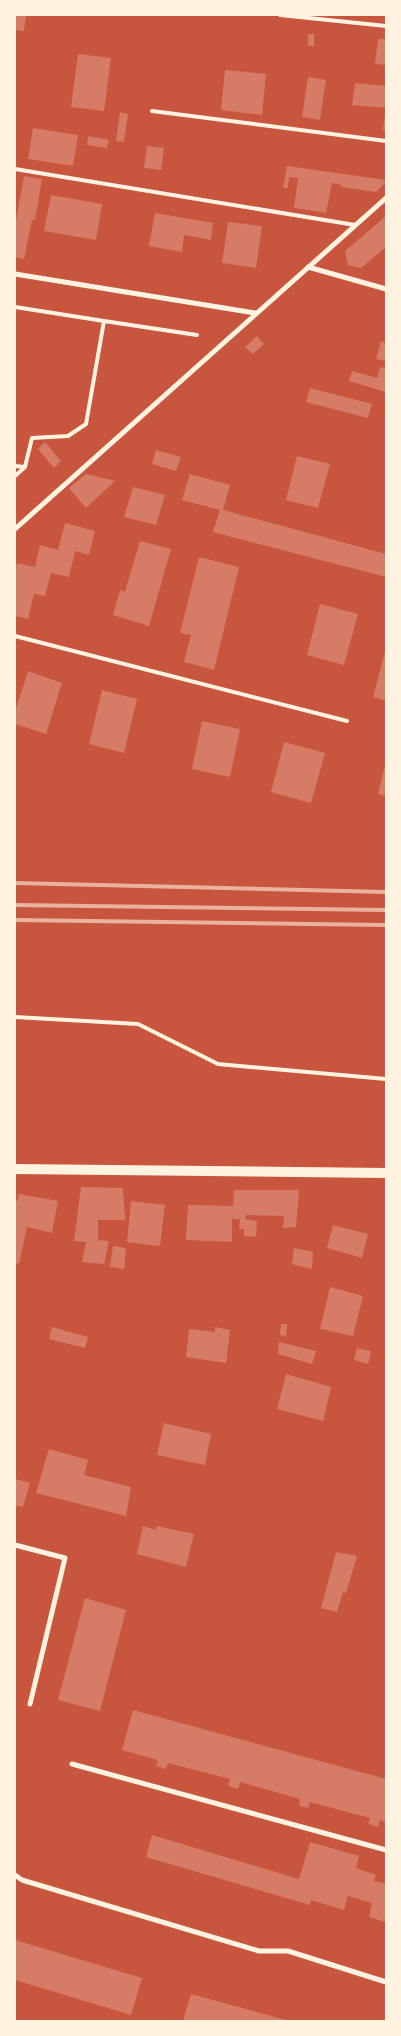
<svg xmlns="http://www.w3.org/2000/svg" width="401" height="2036" viewBox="0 0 401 2036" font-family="'Nunito Sans',sans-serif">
<rect width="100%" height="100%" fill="#c8553d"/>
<path fill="#d67c66" d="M15 15H26L24 31 15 30Z
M308 34H314V46H308Z
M378 39H386V65L375 64Z
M78 54 111 58 104 111 71 107Z
M225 70 266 74 262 115 221 110Z
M308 77 326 80 320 120 302 117Z
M355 83 386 86V108L352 105Z
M120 112 128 114 124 142 116 141Z
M385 112H386V131L383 130Z
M33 128 78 135 73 166 28 159Z
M88 136 109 140 107 148 87 145Z
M147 146 164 148 161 170 144 168Z
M287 166 386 180V182L376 192 341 187 342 185 332 183 326 213 294 208 298 178 289 177 288 188H283Z
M24 176 42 179 35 220H32L24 259 15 257V226Z
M51 195 102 204 96 240 44 231Z
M155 213 213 223 211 240 184 235 182 252 149 246Z
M386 216V247L361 268 348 265 345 251Z
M228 222 262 226 256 268 222 263Z
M257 336 264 344 253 354 245 347Z
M381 341 386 343V361L376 359Z
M380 367 386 368V392L349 381 352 371 377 378Z
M310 388 372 404 368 418 306 402Z
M45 442 61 461 54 468 38 449Z
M156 450 181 457 176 471 152 464Z
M297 456 330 464 318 508 286 500Z
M86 474 115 481 86 508 69 488Z
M190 474 230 485 223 510 386 554V577L213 532 220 510 182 500Z
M133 487 165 495 156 525 124 517Z
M65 523 95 531 89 555 75 551 69 577 51 573 45 596 34 594 28 619 15 616V573L17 563 35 567 40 545 58 550Z
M140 541 171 549 149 626 113 615 120 590 125 592Z
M199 557 239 567 214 670 184 662 191 635 180 633Z
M320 604 358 614 344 665 307 655Z
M385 652H386V701L373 697Z
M28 671 62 683 46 734 15 724V712Z
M102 690 137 699 124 753 89 744Z
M202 721 240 729 230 777 192 769Z
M284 742 325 753 311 803 271 792Z
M385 765H386V796L378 794Z
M81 1187 123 1188 125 1220H98V1240L109 1241 104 1264 82 1262 86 1242 74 1241Z
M234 1190H299L296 1227 283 1228 284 1216 246 1215 245 1219 257 1221 256 1237 244 1236V1229H239L240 1219H232V1242L186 1240 188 1205 233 1206Z
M19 1194 58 1201 52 1233 27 1227 19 1264 15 1263V1201H17Z
M131 1201 165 1205 160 1246 127 1242Z
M333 1225 368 1234 362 1258 327 1248Z
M113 1246 126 1248 124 1269 110 1267Z
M294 1248 313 1252 312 1269 292 1264Z
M330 1287 363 1296 353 1336 320 1329Z
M281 1324H287L286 1336 280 1335Z
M52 1327 88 1337 85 1348 49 1339Z
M215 1327 230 1330 226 1363 186 1357 189 1329 215 1332Z
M279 1342 316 1351 312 1364 278 1354Z
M357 1348 371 1351 368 1364 354 1360Z
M286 1374 331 1387 323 1421 277 1409Z
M164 1423 211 1434 205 1465 157 1455Z
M49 1449 88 1460 84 1475 131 1487 126 1516 36 1493Z
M15 1479 30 1483 23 1507 15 1505Z
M143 1526 156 1530 157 1526 194 1534 186 1567 137 1554Z
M336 1552 357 1556 346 1593 343 1592 337 1612 321 1608Z
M85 1598 126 1610 100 1711 58 1700Z
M133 1710 386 1779V1822L380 1820 378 1827 368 1824 370 1818 310 1802 308 1808 299 1806 300 1799 240 1782 238 1789 228 1786 230 1779 168 1763 166 1769 156 1766 158 1760 122 1750Z
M152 1835 299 1879 310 1842 359 1856 356 1868 376 1875 374 1881 386 1884 385 1922 369 1917 372 1903 348 1896 344 1910 311 1900 310 1905 146 1857Z
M15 1940 142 1978 131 2015 15 1980Z
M191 1994 286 2020V2021H183Z"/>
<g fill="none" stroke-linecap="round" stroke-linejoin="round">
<path stroke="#fff3e0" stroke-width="4" d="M280 15 386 26
M152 111 386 141
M15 169 355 225
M15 307 104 321
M15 466 25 467
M15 476 25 467 32 438 68 436 86 424 104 321 197 335
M15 636 347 721
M15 1017 138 1024 218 1064 386 1079"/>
<path stroke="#fff3e0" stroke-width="5" d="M308 267 386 289
M15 274 255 313
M15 529 386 198
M15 1545 65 1558 30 1704
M72 1764 386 1850
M15 1875 22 1880 259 1951H288L386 1982"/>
<path stroke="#fff3e0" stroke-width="10" d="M15 1169 386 1173"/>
<path stroke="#e9b49f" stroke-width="4" d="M15 883 386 892
M15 905 386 910
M15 920 386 925"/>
</g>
<rect width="401" height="2036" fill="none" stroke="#fff3e0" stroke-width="32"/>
</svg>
